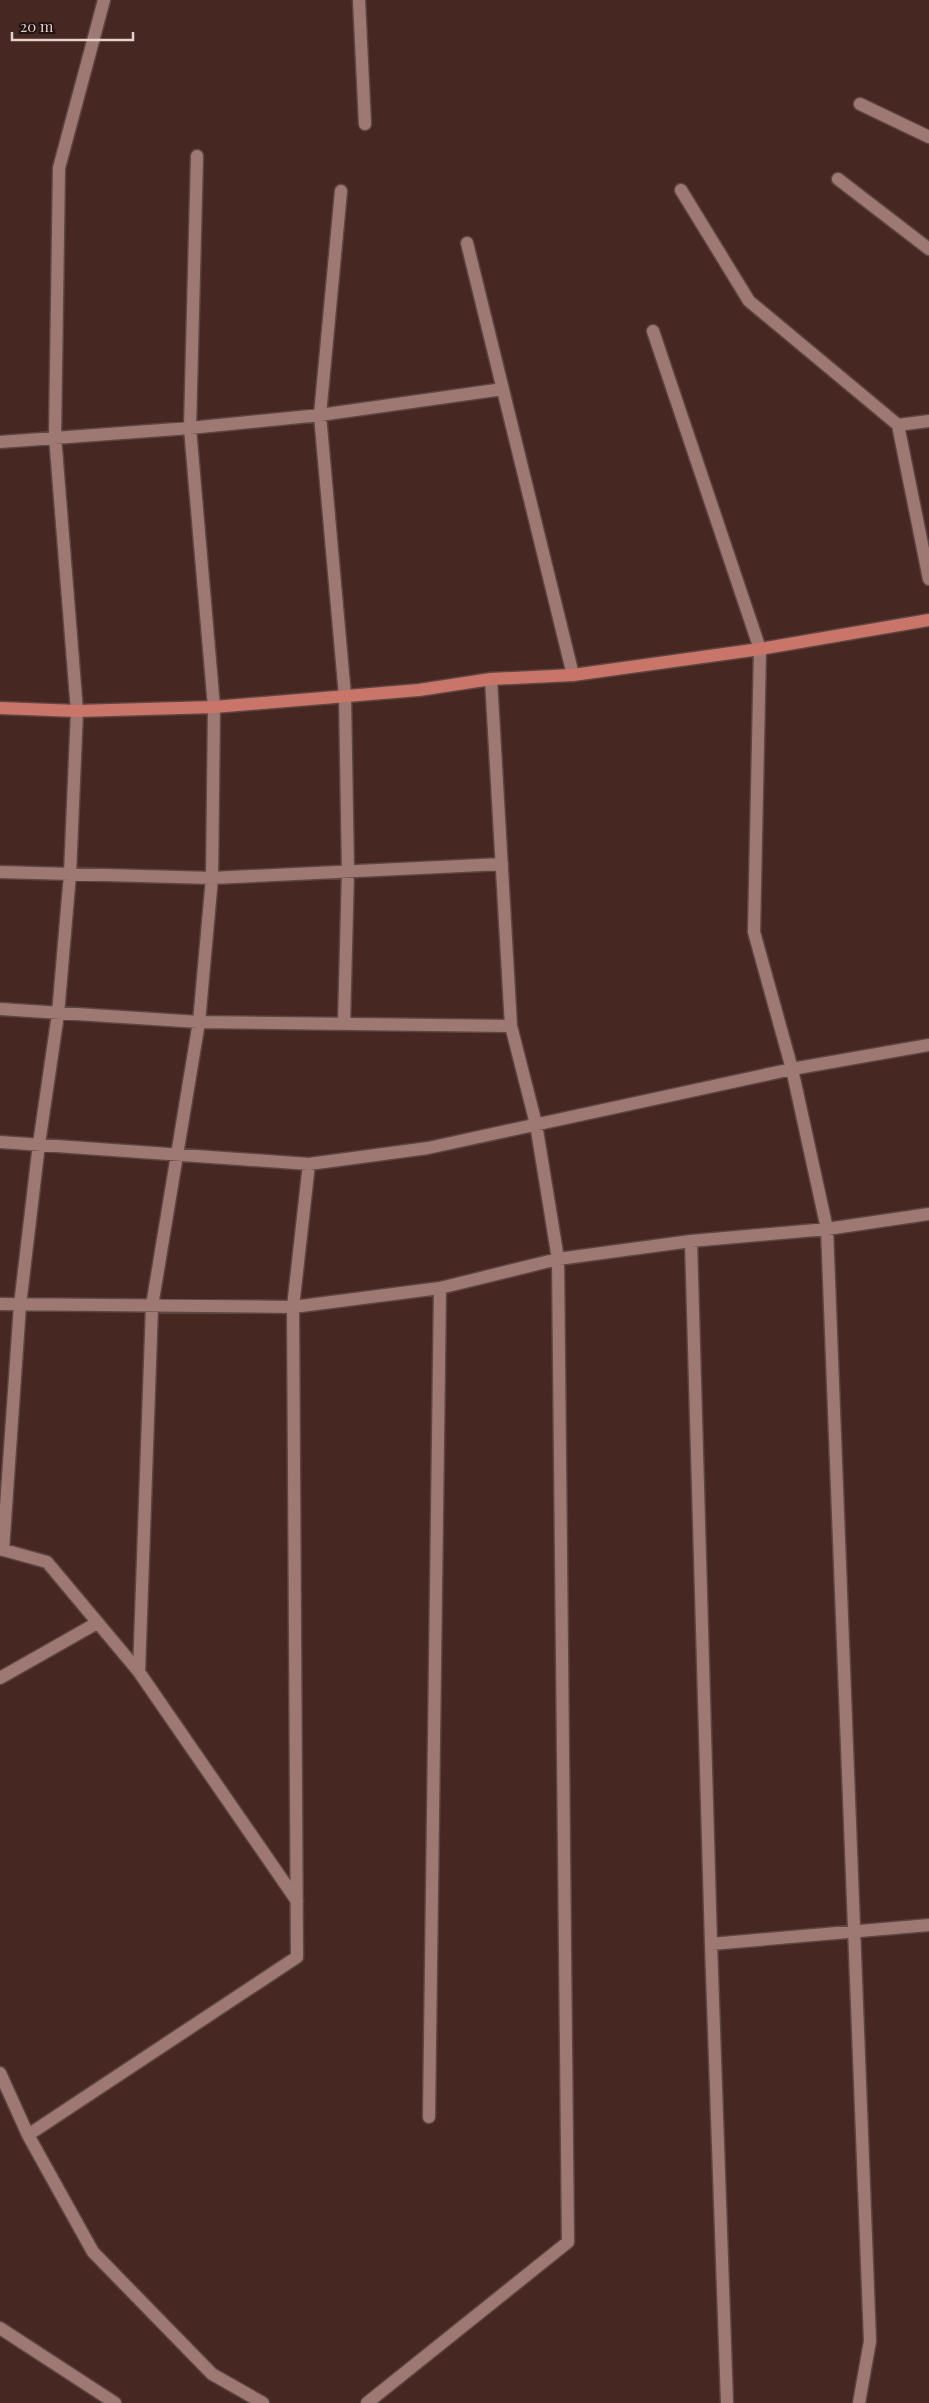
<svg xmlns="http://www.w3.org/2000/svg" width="929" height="2403" viewBox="0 0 929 2403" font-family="'Playfair Display',serif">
<rect width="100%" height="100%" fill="#462722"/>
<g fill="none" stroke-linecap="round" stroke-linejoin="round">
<g stroke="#5f4541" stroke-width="15">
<path id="minor" d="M359 0 365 124
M860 104 929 137
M838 179 929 249
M681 190 749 301 898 425 929 579
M341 191 320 415 345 696 348 871 344 1024
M467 243 573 675
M653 331 760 649 754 932 792 1069 827 1229 870 2341 859 2403
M898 425 929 421
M0 442 190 428 320 415 503 389
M0 872 212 878 502 864
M0 1009 199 1022 511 1026
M0 1142 309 1164 428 1148 792 1069 929 1045
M691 1241 711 1944 727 2403
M0 1304 293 1307 440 1288 558 1259 691 1241 827 1229 929 1214
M0 1549 47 1562 139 1672 297 1901
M3 1550 20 1305 39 1144 58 1014 70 874 77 711 55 436 59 168 104 0
M139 1672 152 1306 199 1022 212 878 214 707 190 428 197 156
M0 1678 97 1623
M711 1944 929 1925
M0 2073 28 2135 93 2252 212 2374 263 2403
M429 2117 440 1288
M28 2135 297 1957 293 1307 309 1164
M0 2328 115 2403
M367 2403 568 2242 558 1259 536 1124 511 1026 491 679"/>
</g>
<g stroke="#5f4541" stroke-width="15">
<path id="major" d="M0 708 77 711 214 707 419 690 491 679 573 675 760 649 929 620"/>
</g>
<use href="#minor" stroke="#9e7973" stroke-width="12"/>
<use href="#major" stroke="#c97569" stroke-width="12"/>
</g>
<path d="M12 32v8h121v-8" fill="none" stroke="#e5d0cc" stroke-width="2.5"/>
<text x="20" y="32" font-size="15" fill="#e5d0cc" stroke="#221412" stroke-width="4" paint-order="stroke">20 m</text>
</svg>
